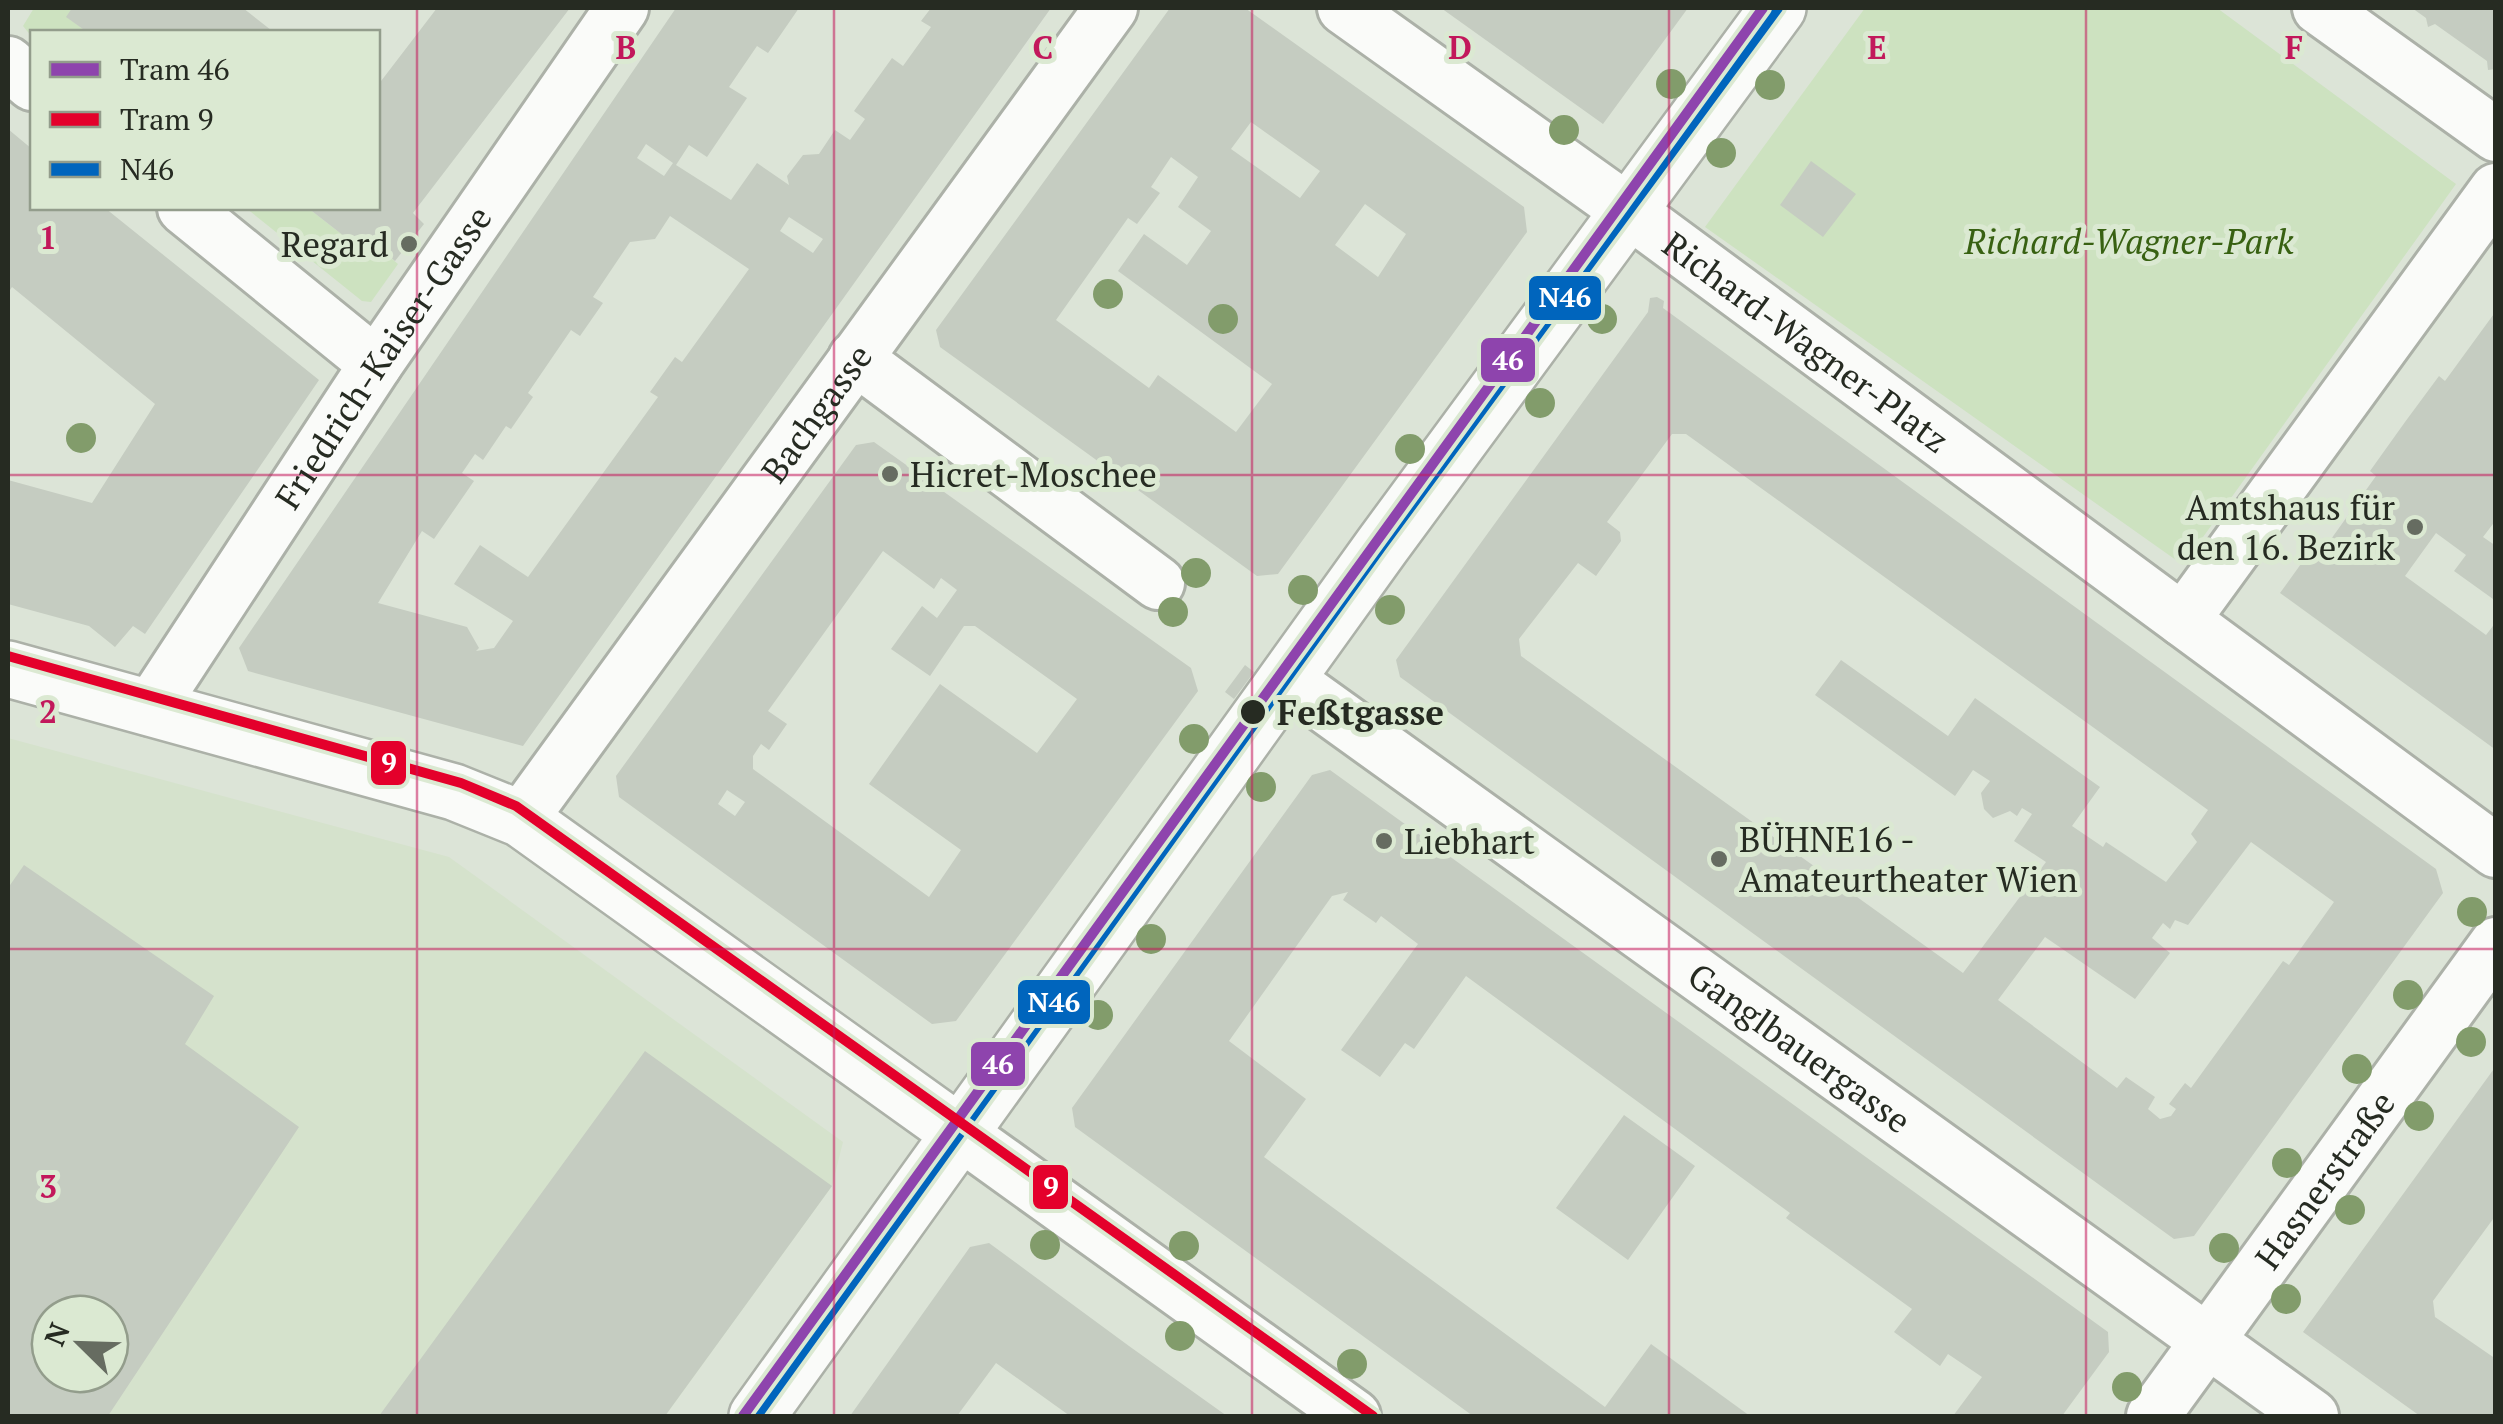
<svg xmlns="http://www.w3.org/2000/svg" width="2503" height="1424" viewBox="0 0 2503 1424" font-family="'PT Serif',serif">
<rect width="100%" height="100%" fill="#dce4d7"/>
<path fill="#d5e2cc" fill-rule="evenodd" d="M8 738 449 857 843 1142 832 1186 665 1416H8ZM50 1314H110V1374H50Z"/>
<path fill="#cde2c0" d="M34 8H72L67 17 87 32H32V37L23 26Z
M1865 8H2217L2456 184 2183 565 1705 227Z
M246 208H308L367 254 374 244 398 264 371 302 362 301Z"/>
<path fill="#c5ccc1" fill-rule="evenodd" d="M72 8H243L271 30 87 32 66 17Z
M437 8H570L413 213 424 224 395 261 374 244 367 254 308 208H378V85Z
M676 8H799L768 53 757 46 729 87 747 98 707 157 689 145 676 165 731 200 757 163 789 185 787 176 803 155 819 154 835 130 850 140 865 119 854 111 892 58 903 66 931 27 921 21 931 8H1051L523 746 248 671 239 648ZM646 144 673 163 664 176 637 158ZM670 216 749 269 682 362 675 357 650 392 658 397 528 577 480 545 454 584 513 621 494 648 476 651 479 648 467 627 378 603 422 531 434 539 474 481 462 473 475 454 483 460 506 426 511 429 533 397 528 393 571 330 580 336 603 303 593 297 630 242 655 239ZM789 217 823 239 813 253 780 231Z
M1170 8H1245L1524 207 1527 232 1278 574 1257 576 940 347 936 330ZM1251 122 1320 171 1300 198 1231 149ZM1171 157 1198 177 1178 207 1211 231 1187 265 1144 234 1118 271 1272 384 1236 432 1158 375 1149 388 1056 320 1128 218 1137 224 1160 193 1151 187ZM1365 204 1406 234 1378 277 1335 245Z
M1441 8H1688L1603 124Z
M2412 8H2496V69L2488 70 2487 61 2435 24 2428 27 2426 18Z
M8 129 32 149V208H105L319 380 145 634 133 626 115 647 89 626 8 604V480L92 503 155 404 12 287 8 293Z
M1811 161 1856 194 1823 237 1780 205Z
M1657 297 1664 301 1663 308 2436 869 2443 893 2194 1236 2174 1239 1400 677 1396 660 1648 312 1650 298ZM1672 434H1686L2208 810 2191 834 2197 842 2166 882 2106 842 2103 847 2072 826 2100 787 1975 698 1948 736 1841 660 1815 695 1955 796 1973 770 1990 781 1981 793 1984 809 1993 818 2010 811 2017 816 2022 808 2032 814 2014 841 2046 862 1963 973 1521 656 1519 639 1578 563 1596 576 1621 541 1620 532 1607 522ZM2251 842 2334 902 2289 965 2283 961 2191 1088 2185 1083 2169 1104 2176 1109 2171 1116 2160 1119 2148 1109 2155 1097 2126 1077 2117 1088 1998 1000 2045 937 2135 999 2170 953 2152 938 2163 923 2170 929 2175 920 2188 925Z
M2496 311V520L2483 537 2496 546V595L2493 599 2454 571 2466 555 2436 533 2405 576 2486 635 2496 622V750L2280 593 2316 543 2324 549 2376 476 2370 471 2405 422 2439 376 2445 381Z
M874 442 1191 668 1198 691 956 1021 932 1024 619 797 616 776 856 445ZM883 551 934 589 941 578 957 590 937 618 922 606 891 649 930 676 964 626H975L1077 699 1037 753 940 684 869 784 961 850 929 897 753 769V756L761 744 769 750 787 724 768 711ZM727 790 745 802 735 816 718 804Z
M1245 665 1254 672 1234 699 1225 692Z
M1330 770 2108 1332 2109 1352 2062 1416H1953L1982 1377 1948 1354 1940 1366 1894 1332 1912 1309 1786 1218 1790 1213 1466 976 1414 1049 1405 1043 1380 1077 1341 1050 1418 944 1381 916 1376 923 1343 900 1348 892 1332 896 1229 1041 1306 1099 1264 1157 1605 1407 1651 1344 1750 1416H1473L1075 1127 1072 1108 1312 775Z
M24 865 214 996 185 1044 299 1127 108 1416H8V888ZM50 1314H110V1374H50Z
M645 1051 832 1186 665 1416H379Z
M2496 1066V1215L2433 1301 2435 1317 2496 1359V1416H2420L2303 1332Z
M1624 1115 1695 1166 1628 1260 1556 1208Z
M989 1243 1129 1346 1227 1416H1070L996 1363 957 1416H850L970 1247Z"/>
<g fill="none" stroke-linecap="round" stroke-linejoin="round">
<g stroke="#acb1a8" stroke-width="58">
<g id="minor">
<path id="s1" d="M1344 8 1630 212 2496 851"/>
<path d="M2319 8 2496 135"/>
<path d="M8 63 32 84"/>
<path d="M184 208 376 364"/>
<path d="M855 358 1158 583"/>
<path d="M2183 620 2496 190"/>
<path id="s2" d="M1288 680 2312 1416"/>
<path id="s3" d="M150 709 376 364 622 8"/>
<path id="s4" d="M521 819 1111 8"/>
<path d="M961 1134 1354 1416"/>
<path id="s5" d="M2153 1416 2496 944"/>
</g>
</g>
<g stroke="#acb1a8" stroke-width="60">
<path id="secondary" d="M8 669 454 792 521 819 961 1134
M757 1416 1382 546 1778 8"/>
</g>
<use href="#minor" stroke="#fafbf9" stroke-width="52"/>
<use href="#secondary" stroke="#fafbf9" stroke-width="55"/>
<g stroke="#dbe9d2" stroke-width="18">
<path id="bus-1" d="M757 1416 1382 546 1778 8"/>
</g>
<use href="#bus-1" stroke="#0065bd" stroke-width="10"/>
<g stroke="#dbe9d2" stroke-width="18">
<path id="tram-1" d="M743 1416 1763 8"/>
</g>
<g stroke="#dbe9d2" stroke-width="18">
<path id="tram-2" d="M8 656 461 783 516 806 1373 1416"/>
</g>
<use href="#tram-1" stroke="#8e44ad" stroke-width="10"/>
<use href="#tram-2" stroke="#e4002b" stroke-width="10"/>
</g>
<g fill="#829c6b">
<circle cx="1671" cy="84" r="15"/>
<circle cx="1770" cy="85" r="15"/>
<circle cx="1564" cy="130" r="15"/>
<circle cx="1721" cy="153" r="15"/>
<circle cx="1108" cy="294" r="15"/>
<circle cx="1223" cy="319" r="15"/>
<circle cx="1602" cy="319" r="15"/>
<circle cx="1540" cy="403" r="15"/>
<circle cx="81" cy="438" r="15"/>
<circle cx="1410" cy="449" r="15"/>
<circle cx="1196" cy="573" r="15"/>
<circle cx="1303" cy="590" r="15"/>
<circle cx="1390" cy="610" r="15"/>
<circle cx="1173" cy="612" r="15"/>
<circle cx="1194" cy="739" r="15"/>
<circle cx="1261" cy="787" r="15"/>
<circle cx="2472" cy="912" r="15"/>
<circle cx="1151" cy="939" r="15"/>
<circle cx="2408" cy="995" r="15"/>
<circle cx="1098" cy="1015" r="15"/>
<circle cx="2471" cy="1042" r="15"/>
<circle cx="2357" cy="1069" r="15"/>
<circle cx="2419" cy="1116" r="15"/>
<circle cx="2287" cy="1163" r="15"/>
<circle cx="2350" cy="1210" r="15"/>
<circle cx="1045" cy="1245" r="15"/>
<circle cx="1184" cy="1246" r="15"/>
<circle cx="2224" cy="1248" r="15"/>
<circle cx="2286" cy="1299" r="15"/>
<circle cx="1180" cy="1336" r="15"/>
<circle cx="1352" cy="1364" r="15"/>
<circle cx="2127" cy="1387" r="15"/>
</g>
<path fill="none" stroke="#c2185b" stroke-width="2.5" stroke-opacity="0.55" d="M417 8V1416M834 8V1416M1252 8V1416M1669 8V1416M2086 8V1416M8 475H2496M8 949H2496"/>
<g fill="#666c61" stroke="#dbe9d2" stroke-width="4">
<circle cx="409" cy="244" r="10"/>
<circle cx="890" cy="474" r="10"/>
<circle cx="2415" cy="527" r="10"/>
<circle cx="1384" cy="841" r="10"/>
<circle cx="1719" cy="859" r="10"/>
</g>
<circle fill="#262b22" stroke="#dbe9d2" stroke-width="4" cx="1253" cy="712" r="14"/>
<g text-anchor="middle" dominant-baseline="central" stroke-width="10" stroke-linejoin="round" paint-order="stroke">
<g font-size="35" font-style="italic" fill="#386112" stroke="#dbe9d2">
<text x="2129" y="241">Richard-Wagner-Park</text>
</g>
<g font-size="35" fill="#262b22" stroke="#dbe9d2" text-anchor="start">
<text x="389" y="244" text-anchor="end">Regard</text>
<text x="910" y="474">Hicret-Moschee</text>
<text x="2395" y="507" text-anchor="end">Amtshaus für<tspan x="2395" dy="40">den 16. Bezirk</tspan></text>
<text x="1739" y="839">BÜHNE16 -<tspan x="1739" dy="40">Amateurtheater Wien</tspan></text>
<text x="1404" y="841">Liebhart</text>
</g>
<g font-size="35" fill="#262b22" stroke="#dbe9d2">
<text stroke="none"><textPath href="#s1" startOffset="570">Richard-Wagner-Platz</textPath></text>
<text stroke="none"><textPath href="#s3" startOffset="422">Friedrich-Kaiser-Gasse</textPath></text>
<text stroke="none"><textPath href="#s4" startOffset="502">Bachgasse</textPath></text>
<text stroke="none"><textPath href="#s2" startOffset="630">Ganglbauergasse</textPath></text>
<text stroke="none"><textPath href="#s5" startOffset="292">Hasnerstraße</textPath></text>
</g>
<g font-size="35" font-weight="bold" fill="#262b22" stroke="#dbe9d2" text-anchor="start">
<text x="1277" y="712">Feßtgasse</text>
</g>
</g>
<g font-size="32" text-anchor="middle" font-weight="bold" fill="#c2185b" stroke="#dbe9d2" stroke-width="10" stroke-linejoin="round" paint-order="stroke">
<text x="626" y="59">B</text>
<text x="1043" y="59">C</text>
<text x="1460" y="59">D</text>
<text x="1877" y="59">E</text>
<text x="2294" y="59">F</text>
<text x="48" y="249">1</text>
<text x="48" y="723">2</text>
<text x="48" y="1198">3</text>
</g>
<g stroke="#dbe9d2" stroke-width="4">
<rect x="1527" y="274" width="76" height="48" rx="10" fill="#0065bd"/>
<rect x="1479" y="336" width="58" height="48" rx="10" fill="#8e44ad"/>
<rect x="369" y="739" width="39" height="48" rx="10" fill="#e4002b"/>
<rect x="1016" y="978" width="76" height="48" rx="10" fill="#0065bd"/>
<rect x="969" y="1040" width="58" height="48" rx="10" fill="#8e44ad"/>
<rect x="1031" y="1163" width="39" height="48" rx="10" fill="#e4002b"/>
</g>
<g font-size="28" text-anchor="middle" font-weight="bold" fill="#fff">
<text x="1565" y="307">N46</text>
<text x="1508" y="370">46</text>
<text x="389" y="772">9</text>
<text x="1054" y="1012">N46</text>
<text x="998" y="1074">46</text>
<text x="1051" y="1196">9</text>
</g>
<rect width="2503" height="1424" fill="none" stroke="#262b22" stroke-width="20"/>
<rect x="30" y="30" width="350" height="180" fill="#dbe9d2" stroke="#939d8c" stroke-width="2.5"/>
<rect x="50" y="62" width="50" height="15" fill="#8e44ad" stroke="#939d8c" stroke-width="2.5"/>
<text x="120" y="80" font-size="30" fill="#262b22">Tram 46</text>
<rect x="50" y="112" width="50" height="15" fill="#e4002b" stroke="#939d8c" stroke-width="2.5"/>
<text x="120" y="130" font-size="30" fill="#262b22">Tram 9</text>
<rect x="50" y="162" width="50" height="15" fill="#0065bd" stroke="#939d8c" stroke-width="2.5"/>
<text x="120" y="180" font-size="30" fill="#262b22">N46</text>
<g transform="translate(80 1344) rotate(293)"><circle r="48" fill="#dbe9d2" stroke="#939d8c" stroke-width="2.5"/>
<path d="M0-8L18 38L0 25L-18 38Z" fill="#666c61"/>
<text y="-15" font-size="28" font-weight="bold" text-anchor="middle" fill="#262b22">N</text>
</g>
</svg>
